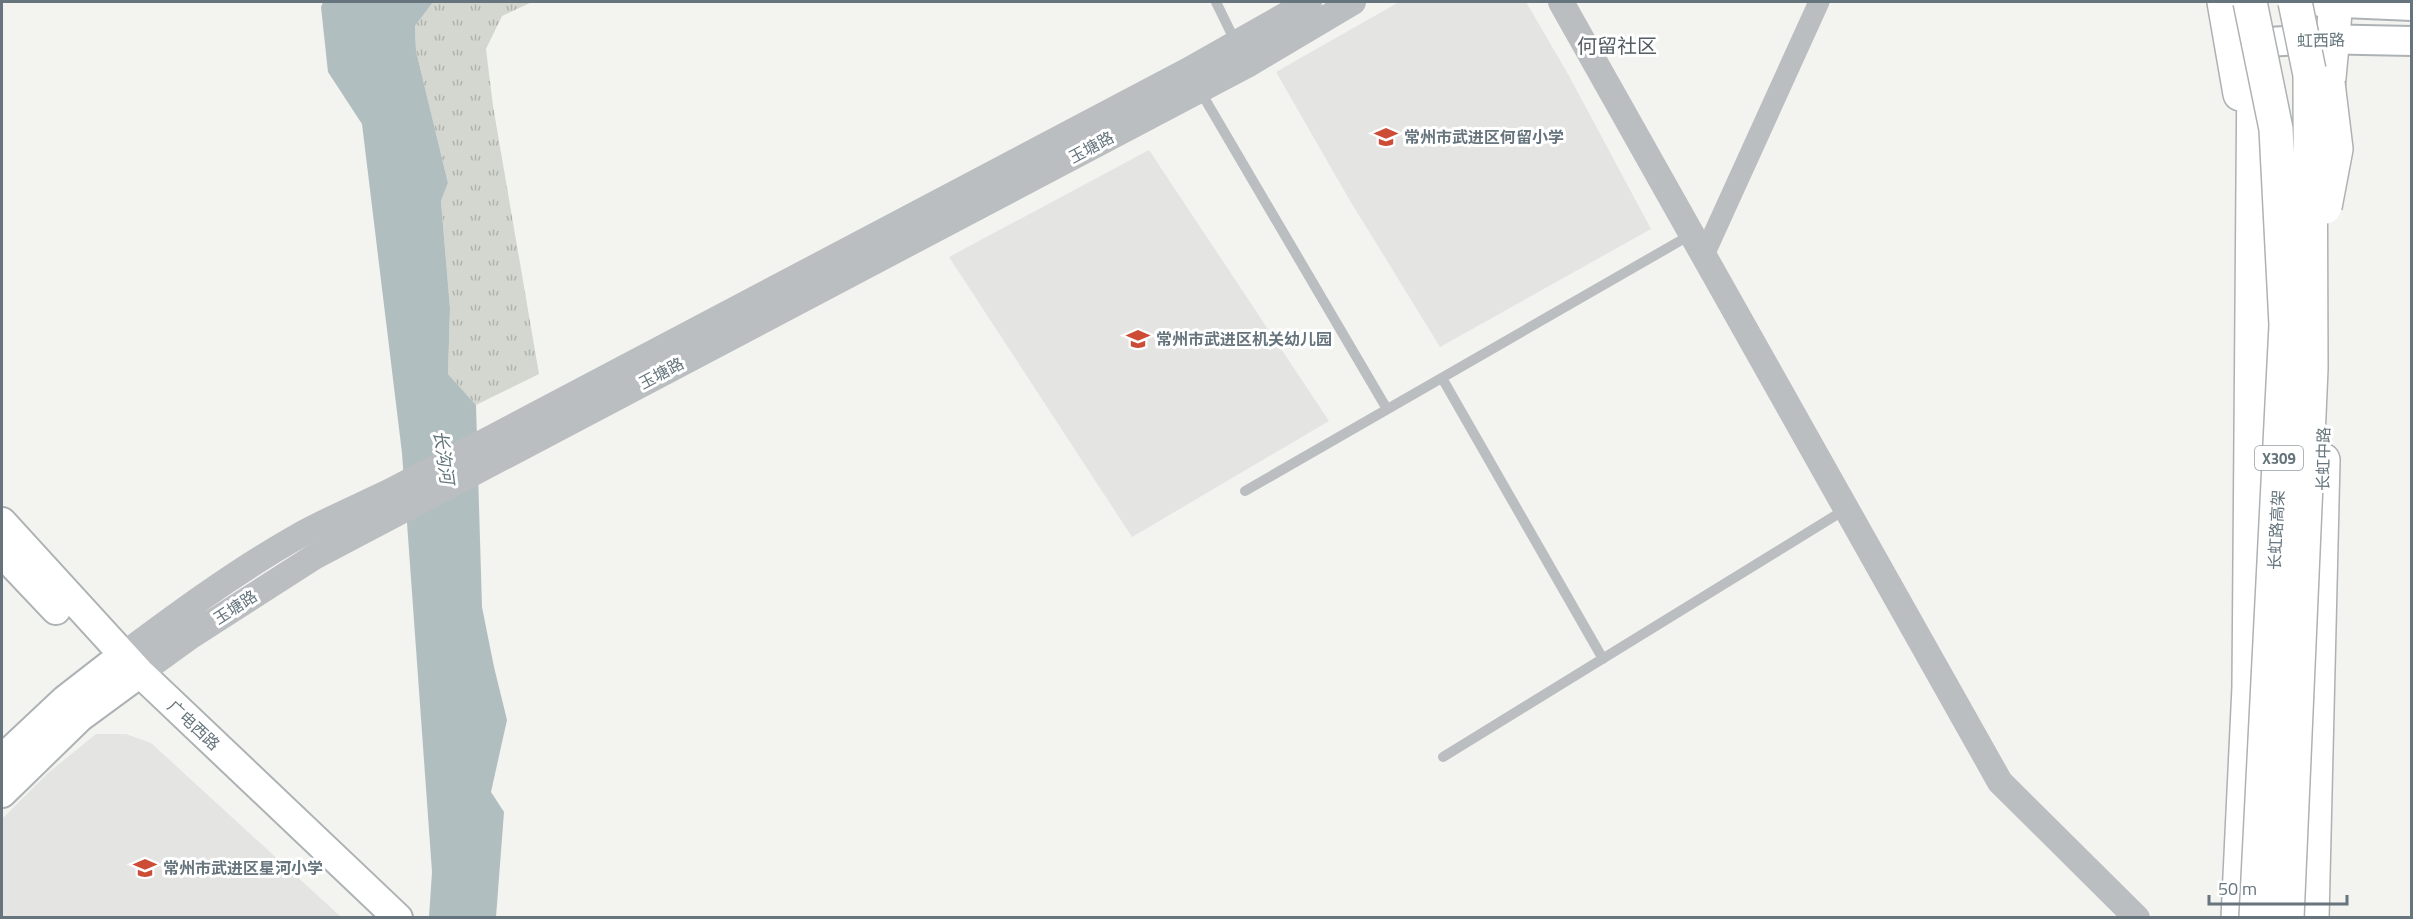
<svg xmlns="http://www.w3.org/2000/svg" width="2413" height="919" viewBox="0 0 2413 919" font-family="'Titillium Web','Noto Sans SC',sans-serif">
<defs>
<pattern id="park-tufts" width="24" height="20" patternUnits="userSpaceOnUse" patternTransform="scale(1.5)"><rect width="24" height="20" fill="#d3d7cf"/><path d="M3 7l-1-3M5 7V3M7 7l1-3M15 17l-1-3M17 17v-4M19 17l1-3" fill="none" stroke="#afb3ad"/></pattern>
</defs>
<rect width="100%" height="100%" fill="#f3f3f0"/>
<path fill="#e4e4e3" d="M1399 2H1526L1568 74 1651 229 1440 347 1349 199 1276 72Z
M1149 150 1329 421 1132 537 949 257Z
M96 734H126L151 743 341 917H2V819L48 773Z"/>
<path fill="url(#park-tufts)" d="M433 2H532L502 16 486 49 493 106 539 374 476 405 448 374 450 308 441 201 448 183 416 51 415 26Z"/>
<path fill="#b1bec0" d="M323 2H433L415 26 416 51 448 183 441 201 450 308 448 374 476 405 482 607 494 667 507 720 491 792 504 812 496 917H429L432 872 402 453 362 124 328 72 321 7Z"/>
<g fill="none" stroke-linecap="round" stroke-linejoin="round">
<g stroke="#adb2b5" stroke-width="32">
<path id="secondary" d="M2321 2 2412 6
M2237 44 2315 39 2412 41
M2 522 140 673 398 918
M2 553 56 610
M2 759 65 700 110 665
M2 793 80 717 140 673"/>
</g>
<g stroke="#acb1b3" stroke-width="36">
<path id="primary" d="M2224 2 2240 94
M2326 110 2336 2
M2238 918 2249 687 2254 60
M2312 918 2323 460"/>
</g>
<path stroke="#babec1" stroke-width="10" d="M1216 2 1236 43
M1199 89 1387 409
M1442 378 1603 659
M1245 491 1692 234
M1443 757 1846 509"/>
<path stroke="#babec1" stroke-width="21" d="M1704 255 1819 2"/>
<path stroke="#babec1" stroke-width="26" d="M1561 2 2000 782 2137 918
M110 665C171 619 233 573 300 535 329 519 360 506 391 491L1187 71 1309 2
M140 673 191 636 314 557 1247 65 1353 2"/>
<use href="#secondary" stroke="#fff" stroke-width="28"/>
<use href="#primary" stroke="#fff" stroke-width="33"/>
<g stroke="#aeb2b4" stroke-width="36" stroke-linecap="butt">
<path id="trunk-bridge" d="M2250 2 2276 129 2286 325 2256 918
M2325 207 2336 149 2328 83
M2287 918 2311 369 2310 75 2295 2"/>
</g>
<use href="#trunk-bridge" stroke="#fff" stroke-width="33"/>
</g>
<defs>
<g id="school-bare" transform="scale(1.8)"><path d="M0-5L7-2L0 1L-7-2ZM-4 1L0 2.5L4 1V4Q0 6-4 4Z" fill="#cc4c36" stroke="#fff" stroke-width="2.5" paint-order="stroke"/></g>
</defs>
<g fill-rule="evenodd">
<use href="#school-bare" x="1386" y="137"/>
<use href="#school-bare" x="1138" y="339"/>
<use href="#school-bare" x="145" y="868"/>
</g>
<g text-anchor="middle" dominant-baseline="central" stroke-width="6" stroke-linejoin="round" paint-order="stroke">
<rect fill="#fff" stroke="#949ea4" stroke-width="1.5" x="2255" y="446" width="48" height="24" rx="4.5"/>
<g font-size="15" font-weight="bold" fill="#66757d">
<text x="2279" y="458">X309</text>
</g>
<g font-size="16" fill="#66757d" stroke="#fff">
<text transform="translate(2321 40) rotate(-1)">虹西路</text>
<text transform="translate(1091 147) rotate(-28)">玉塘路</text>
<text transform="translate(661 373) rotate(-28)">玉塘路</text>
<text transform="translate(2323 459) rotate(-89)">长虹中路</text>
<text transform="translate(2276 530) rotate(-87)">长虹路高架</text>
<text transform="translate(235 607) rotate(-33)">玉塘路</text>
<text transform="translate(194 725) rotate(43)">广电西路</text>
</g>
<g font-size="16" font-weight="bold" fill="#66757d" stroke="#fff" text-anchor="start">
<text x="1404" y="137">常州市武进区何留小学</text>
<text x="1156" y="339">常州市武进区机关幼儿园</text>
<text x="163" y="868">常州市武进区星河小学</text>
</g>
<g font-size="18" font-style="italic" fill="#62767b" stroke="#fff">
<text transform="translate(444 457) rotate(82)">长沟河</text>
</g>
<g font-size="20" fill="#535d63" stroke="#fff">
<text x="1617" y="45">何留社区</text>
</g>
</g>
<rect width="2413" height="919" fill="none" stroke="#66757d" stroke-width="6"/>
<path d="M2209 895v9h138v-9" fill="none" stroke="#66757d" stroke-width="3"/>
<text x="2218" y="895" font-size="18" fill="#66757d" stroke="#ffffff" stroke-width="4.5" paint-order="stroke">50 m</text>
</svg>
